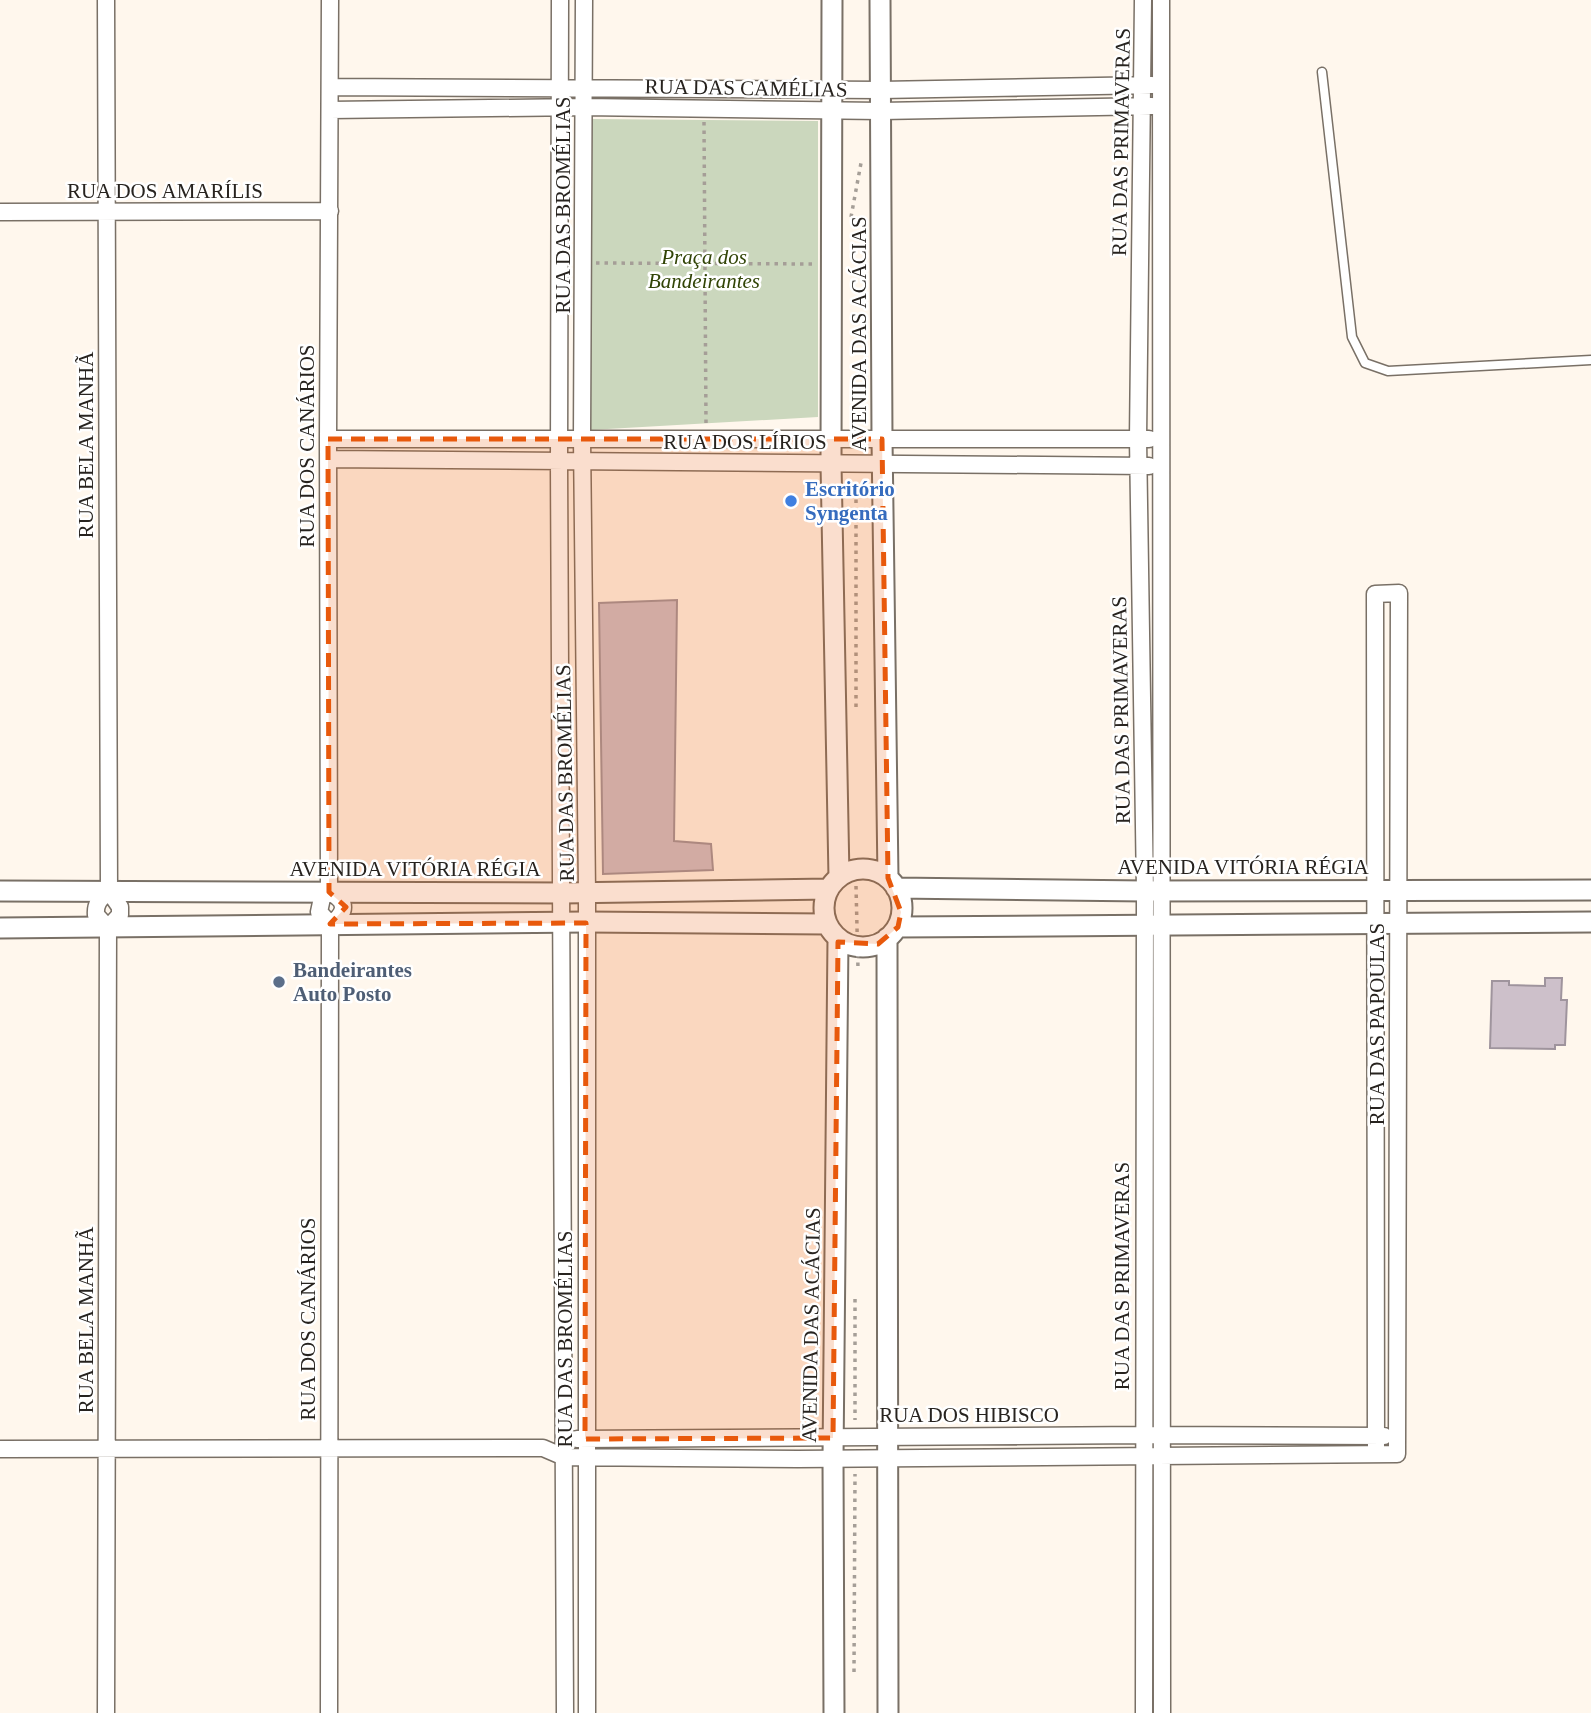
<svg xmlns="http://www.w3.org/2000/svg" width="1591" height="1713" viewBox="0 0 1591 1713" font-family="Georgia,serif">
<rect width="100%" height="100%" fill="#fff7ed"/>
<path fill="#cbd7bd" d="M591 119 818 121V417L590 430Z"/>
<path fill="#cdc0ca" stroke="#9f949d" stroke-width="2" d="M677 600 674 841 711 844 713 870 603 874 599 603Z
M1545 978H1562L1561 1000H1567L1565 1045H1555V1049L1490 1048 1492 981H1509V985L1545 986Z"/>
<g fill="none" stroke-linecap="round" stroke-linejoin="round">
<g stroke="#797066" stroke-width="11">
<path id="service" d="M1322 72 1352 337 1365 363 1388 371 1591 360"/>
</g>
<g stroke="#797066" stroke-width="19">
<path id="minor" d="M106 0 109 891
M560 0 559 462 565 1713
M584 0 582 439 587 892V1713
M1143 0 1138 439 1145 891 1144 1713
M1161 0 1162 1713
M330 87 881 90 1152 85
M330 110 584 107 881 111 1152 106
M0 212 330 211
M328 439H1149
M328 459 1149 466
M329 892 328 439 330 0
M329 892C348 901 347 913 330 924
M329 892 322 898 319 912 330 924
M108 928 96 915C95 903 100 899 109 891
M108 928 120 915V907L109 891
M577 1439 1143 1435 1384 1436
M0 1449 543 1448 564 1457 798 1459 1397 1454 1399 593 1375 594 1376 1454
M106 1713 108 928
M329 1713 330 924"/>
</g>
<g stroke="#797066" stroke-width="23">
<path id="tertiary" d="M832 0 831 464 839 877
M880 0 882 439 888 878
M824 908a39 39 0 1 1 78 0a39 39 0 1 1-78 0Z
M896 888 1145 891 1591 890
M0 891 563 893 829 889
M898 927 1591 922
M0 928 586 922 827 924
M887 938 888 1713
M834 1713 833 1458 838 938"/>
</g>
<path stroke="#a59e97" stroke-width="3.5" stroke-dasharray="3.5 5" stroke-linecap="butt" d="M704 122 706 423
M851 217 861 163
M596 263 816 264
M856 707V480
M856 886 858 969
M855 1299V1420
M854 1672 855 1474"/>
<use href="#service" stroke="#fff" stroke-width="8"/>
<use href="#minor" stroke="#fff" stroke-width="16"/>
<use href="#tertiary" stroke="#fff" stroke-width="19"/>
</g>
<path fill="#e8590c" fill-opacity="0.2" stroke="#e8590c" stroke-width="5" stroke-dasharray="14 9" stroke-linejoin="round" d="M328 439H882L888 878 901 912 898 927 878 944 838 942 833 1438 585 1439 586 923 330 924 346 907 329 892Z"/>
<circle fill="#3f7fe0" stroke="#fff" stroke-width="2.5" cx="791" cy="501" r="7"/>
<circle fill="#5c6f8a" stroke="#fff" stroke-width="2.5" cx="279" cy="982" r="7"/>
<g text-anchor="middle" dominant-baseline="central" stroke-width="5" stroke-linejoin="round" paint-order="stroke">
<g font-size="21" fill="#27231f" stroke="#fff">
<text transform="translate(746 88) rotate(1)">RUA DAS CAMÉLIAS</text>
<text transform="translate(1121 142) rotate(-89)">RUA DAS PRIMAVERAS</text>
<text x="165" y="191">RUA DOS AMARÍLIS</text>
<text transform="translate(563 205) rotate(-90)">RUA DAS BROMÉLIAS</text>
<text transform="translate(859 334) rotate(-90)">AVENIDA DAS ACÁCIAS</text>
<text x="745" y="442">RUA DOS LÍRIOS</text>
<text transform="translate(86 445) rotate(-90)">RUA BELA MANHÃ</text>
<text transform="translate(307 446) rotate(-90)">RUA DOS CANÁRIOS</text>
<text transform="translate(1121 710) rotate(-91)">RUA DAS PRIMAVERAS</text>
<text transform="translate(565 773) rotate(-91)">RUA DAS BROMÉLIAS</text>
<text x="1243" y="867">AVENIDA VITÓRIA RÉGIA</text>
<text x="415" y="869">AVENIDA VITÓRIA RÉGIA</text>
<text transform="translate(1377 1024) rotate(-90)">RUA DAS PAPOULAS</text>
<text transform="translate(1122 1276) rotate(-90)">RUA DAS PRIMAVERAS</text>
<text transform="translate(308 1319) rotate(-90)">RUA DOS CANÁRIOS</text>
<text transform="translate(86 1320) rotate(-90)">RUA BELA MANHÃ</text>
<text transform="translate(811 1325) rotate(-89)">AVENIDA DAS ACÁCIAS</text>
<text transform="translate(565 1339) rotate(-90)">RUA DAS BROMÉLIAS</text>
<text x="969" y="1415">RUA DOS HIBISCO</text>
</g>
<g font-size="21" font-style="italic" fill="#314406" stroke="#fff">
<text x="704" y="257">Praça dos<tspan x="704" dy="24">Bandeirantes</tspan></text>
</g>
<g font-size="21" font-weight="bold" fill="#366cbe" stroke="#fff" text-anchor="start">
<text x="805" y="489">Escritório<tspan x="805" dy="24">Syngenta</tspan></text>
</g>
<g font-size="21" font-weight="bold" fill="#4e5e75" stroke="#fff" text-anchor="start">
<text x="293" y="970">Bandeirantes<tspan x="293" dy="24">Auto Posto</tspan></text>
</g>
</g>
</svg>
